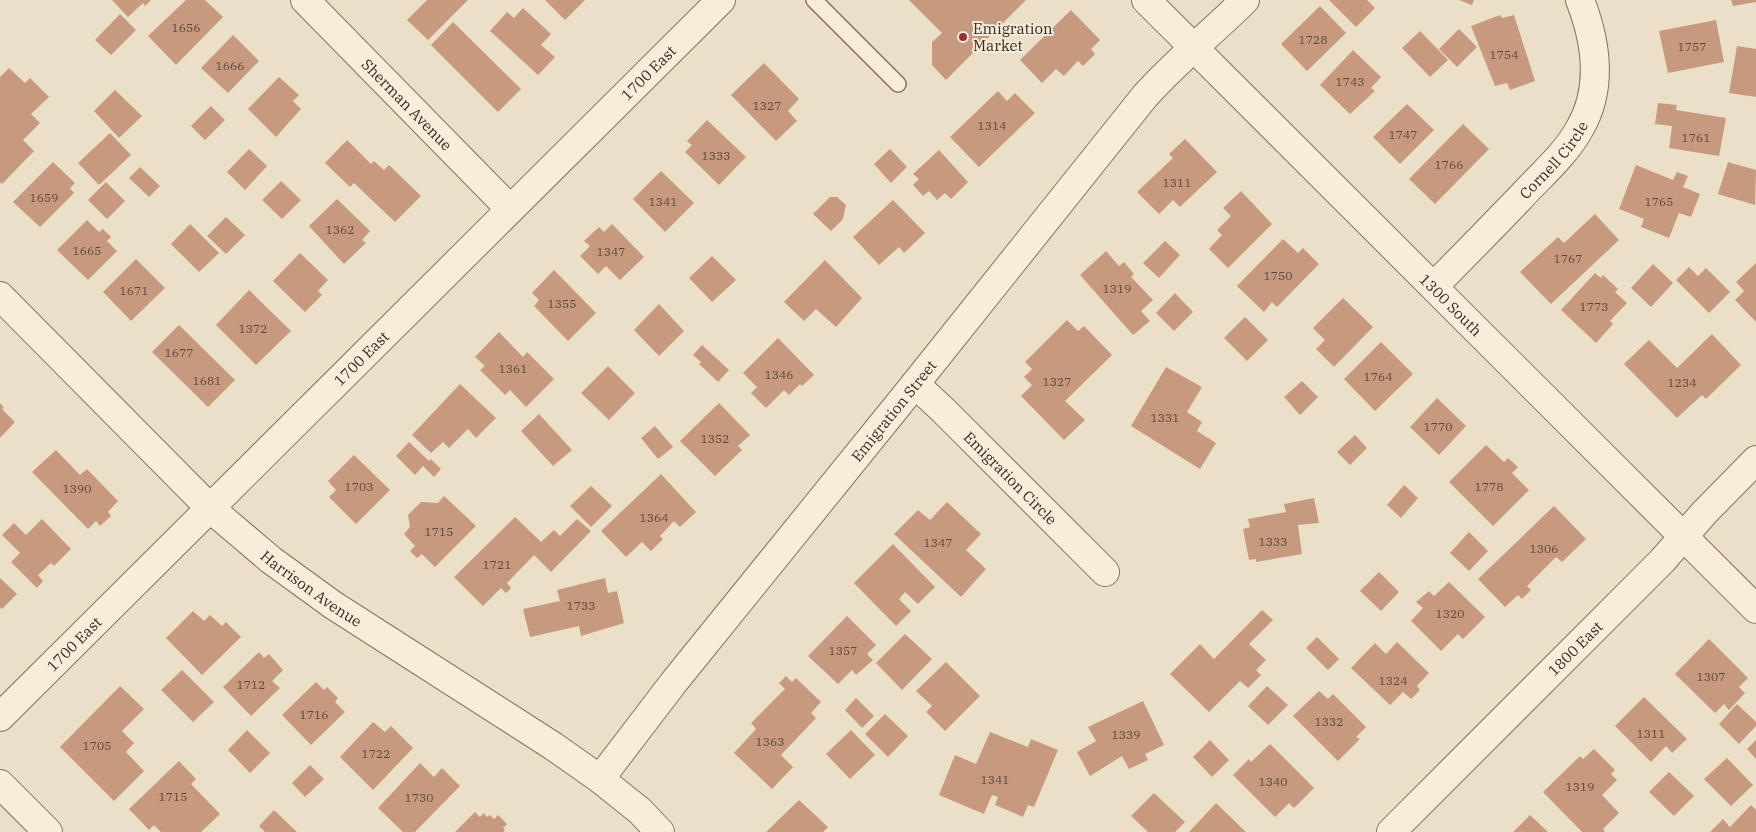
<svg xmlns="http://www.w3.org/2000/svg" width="1756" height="832" viewBox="0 0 1756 832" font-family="'IBM Plex Serif',serif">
<rect width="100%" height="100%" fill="#ecdfc8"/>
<path fill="#c79a80" d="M112 0H151L145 6 143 3 128 17Z
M186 0H205L223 17 176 65 148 36Z
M427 0H468L428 40 407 20Z
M545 0H585L565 20Z
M909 0H1026L946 80 932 65V42L942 33Z
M1329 0H1367L1375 8 1356 27Z
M1459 0H1474L1472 5Z
M1731 0H1756V2L1733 6Z
M1320 6 1346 33 1307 71 1281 44Z
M523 8 551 34 541 45 555 57 538 75 490 31 507 12 514 18Z
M1071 10 1100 40 1091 49 1095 54 1083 66 1078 61 1064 76 1056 69 1042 83 1020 60Z
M120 14 136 30 111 55 95 40Z
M1500 15 1502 18 1514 15 1535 81 1510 90 1507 83 1495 86 1471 26Z
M1716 20 1724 62 1668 73 1659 31Z
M453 22 521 89 498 112 431 45Z
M1459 29 1477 47 1457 67 1439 49Z
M1420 31 1448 60 1430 77 1402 48Z
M233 35 259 61 228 93 201 68Z
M1737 46 1756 49V97L1729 93Z
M1353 50 1381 77 1371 88 1375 91 1350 114 1320 85Z
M764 63 799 99 788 111 797 121 776 141 731 95Z
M9 68 25 83 30 78 49 97 31 114 40 123 23 140 34 151 2 184 0 182V77Z
M279 77 299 95 293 101 301 109 276 137 248 109Z
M115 90 142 116 119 138 94 111Z
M998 91 1007 101 1015 93 1035 113 979 167 950 137Z
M1658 103 1677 105 1676 110 1726 118 1719 156 1669 148 1672 126 1655 124Z
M1407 104 1434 130 1400 164 1373 137Z
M211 106 225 120 205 140 191 126Z
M707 120 746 157 719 185 685 152 692 145 687 141Z
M1463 124 1489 149 1435 204 1409 179Z
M110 133 131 155 99 185 78 163Z
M1185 139 1217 172 1180 207 1173 200 1159 214 1137 192 1173 158 1169 154Z
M347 140 371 164 374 161 384 170 389 165 421 196 395 222 354 183 350 187 325 163Z
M249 149 267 166 245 190 227 172Z
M890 149 907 167 891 183 874 164Z
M939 150 968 182 951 199 945 193 937 200 929 191 923 196 913 185 919 179 913 174Z
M53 162 75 183 70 188 74 193 40 227 13 202Z
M1728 162 1756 170 1755 205 1718 194Z
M1636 165 1673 180 1677 172 1688 176 1683 187 1700 194 1691 217 1679 213 1669 238 1641 227 1644 219 1619 209Z
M140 167 160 186 149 197 129 178Z
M661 171 694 203 665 232 633 199Z
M281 181 301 200 282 219 262 200Z
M106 182 125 201 107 219 88 200Z
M1241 191 1272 224 1228 268 1209 249 1222 235 1217 230 1231 216 1223 208Z
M830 197H837L846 205 843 219 831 231 813 214Z
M337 199 370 231 362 240 366 243 344 264 309 226Z
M893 200 925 233 904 253 899 247 879 265 853 237Z
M1595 214 1619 240 1551 304 1520 272 1558 237 1564 243Z
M226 217 245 235 226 254 207 236Z
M87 220 99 232 103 229 111 237 107 241 117 251 88 280 57 250Z
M190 224 219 253 199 272 171 244Z
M612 224 644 257 620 280 606 266 598 274 580 256 590 246 584 241 599 227 604 232Z
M1283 239 1298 253 1303 248 1319 264 1277 307 1272 302 1264 312 1237 286Z
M1165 241 1180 255 1159 278 1143 263Z
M1106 251 1119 266 1124 262 1134 274 1131 277 1153 300 1141 311 1150 321 1133 335 1080 275Z
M300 253 328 280 318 291 322 295 305 312 273 281Z
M712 256 736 280 712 302 689 278Z
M136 259 165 288 131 321 103 292Z
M825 260 862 298 836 327 816 309 804 321 784 302Z
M1756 263V322L1735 300 1744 291 1736 282Z
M1653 264 1673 283 1651 307 1631 288Z
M1689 267 1698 276 1706 268 1730 292 1709 313 1676 280Z
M554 270 596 313 568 341 534 306 539 300 532 293Z
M1595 273 1601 278 1603 275 1618 289 1615 292 1627 303 1610 321 1613 324 1596 343 1561 310Z
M249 290 291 331 256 365 216 325Z
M1175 293 1193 312 1174 331 1156 313Z
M1343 298 1373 327 1334 367 1316 349 1325 340 1313 328Z
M659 304 684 331 659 356 634 330Z
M1245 317 1268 340 1247 361 1224 338Z
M1067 320 1078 331 1084 326 1112 355 1065 401 1085 420 1064 440 1021 396 1032 385 1024 377 1032 369 1025 362Z
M179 325 235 380 208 407 152 352Z
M499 332 523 357 527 352 554 379 526 407 510 390 505 395 480 370 485 366 475 357Z
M1712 334 1741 365 1706 399 1702 395 1677 418 1624 364 1649 340 1677 368Z
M778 338 814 375 802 386 800 384 789 395 784 390 766 408 751 393 757 387 743 373Z
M1381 342 1413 374 1375 411 1344 379Z
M702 345 729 370 718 382 699 364 701 362 693 355Z
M608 366 635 393 609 420 581 393Z
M1166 367 1202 387 1187 412 1202 422 1197 431 1216 443 1200 469 1131 426Z
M1302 381 1318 397 1300 415 1284 397Z
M460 384 496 418 476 438 468 429 449 448 443 442 431 453 412 435Z
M1437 398 1466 426 1439 455 1410 427Z
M0 403 4 408 2 409 15 422 0 438Z
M719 403 750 435 738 446 742 450 715 476 680 441Z
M539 414 572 450 553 466 521 431Z
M655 426 673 447 658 459 641 438Z
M1355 435 1367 448 1350 465 1337 452Z
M409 442 429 461 431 459 441 469 434 477 423 466 415 475 396 456Z
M1486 445 1504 462 1508 458 1518 467 1512 473 1529 490 1493 526 1449 482Z
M56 450 80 475 87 469 118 501 108 512 111 516 100 526 96 521 88 529 32 472Z
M354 455 390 490 356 524 329 497 336 490 328 481Z
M661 474 696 512 680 527 674 521 660 536 663 539 651 551 642 542 626 557 601 531Z
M1404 485 1418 498 1401 518 1387 505Z
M591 486 612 506 591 527 570 506Z
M444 496 476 526 435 567 422 554 417 558 410 551 415 546 404 534 410 527 408 515 421 502 438 503Z
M1314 498 1319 523 1298 525 1302 554 1256 562V559L1249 560 1243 529 1250 527 1248 519 1286 512 1284 504Z
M947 502 981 534 966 550 986 569 961 597 894 534 918 510 930 520Z
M1554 506 1586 539 1562 562 1556 557 1527 586 1531 590 1522 599 1518 595 1505 607 1478 579Z
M515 517 541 542 554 530 560 536 577 519 591 531 551 572 534 555 507 583 511 588 506 593 501 588 483 606 454 577Z
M42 519 71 549 54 566 51 563 38 575 43 581 37 588 11 562 20 553 2 535 14 523 26 535Z
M1469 532 1488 551 1469 571 1450 553Z
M893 544 935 587 918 604 905 592 899 599 911 611 896 626 854 583Z
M1379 572 1399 592 1381 611 1360 591Z
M0 578 17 594 2 609 0 607Z
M605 578 608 593 617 591 624 623 581 636 579 626 530 637 523 609 560 601 557 590Z
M1449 582 1485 617 1463 639 1458 634 1441 651 1411 621 1423 608 1416 602 1429 591 1434 596Z
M1262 610 1273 620 1249 644 1266 660 1256 670 1261 675 1248 688 1240 681 1209 712 1170 674 1200 644 1214 659Z
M193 611 204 621 210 615 222 626 226 622 241 637 202 675 166 638Z
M847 616 876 645 867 654 873 660 856 675 852 670 838 684 808 656Z
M905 634 932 659 902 690 876 663Z
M1317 637 1339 659 1328 670 1306 648Z
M1709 639 1748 678 1739 687 1745 693 1729 710 1724 704 1715 713 1675 674Z
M1397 642 1429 673 1417 686 1420 690 1411 699 1403 692 1390 705 1351 668 1375 643 1386 654Z
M259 652 264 658 269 654 283 670 272 681 280 688 251 716 223 687Z
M946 662 980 696 945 731 926 712 932 706 916 691Z
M182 670 214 702 193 722 161 690Z
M786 676 792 682 796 678 821 702 811 713 816 718 781 755 793 767 772 789 734 753 756 729 751 723 785 689 779 683Z
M316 682 324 690 327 687 338 698 335 702 345 712 311 745 282 715Z
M120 686 144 709 122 731 134 743 126 752 144 771 114 801 60 747Z
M1267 686 1288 705 1268 725 1248 706Z
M1319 691 1328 699 1333 694 1366 727 1356 737 1360 739 1338 761 1293 716Z
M1644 697 1687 739 1672 753 1666 746 1651 762 1615 726Z
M856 698 874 716 862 728 845 710Z
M1143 701 1164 745 1145 754 1148 760 1129 769 1122 756 1090 776 1077 752 1096 741 1088 727Z
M1737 704 1756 722V726L1739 744 1719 724Z
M885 714 908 736 888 757 865 734Z
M373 722 385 732 391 726 413 748 373 790 340 757Z
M247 730 270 753 250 773 228 750Z
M851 730 875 755 850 779 826 754Z
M990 732 1028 747 1031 739 1058 750 1034 807 1028 805 1023 817 995 805 998 797 992 795 984 814 939 795 955 755 976 764Z
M1210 740 1229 760 1212 777 1193 757Z
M1756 740V759L1747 749Z
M1270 744 1314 788 1294 808 1289 803 1275 817 1233 775 1249 759 1251 762Z
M1594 749 1615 770 1611 774 1617 780 1602 795 1619 813 1603 829 1605 832H1582L1543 792 1580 756 1583 759Z
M1727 758 1753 785 1731 806 1704 779Z
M179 761 196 779 191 784 220 814 201 832H161L154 825 149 830 129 809Z
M420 763 434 777 442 768 460 786 415 832H403L378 808Z
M310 765 324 779 305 797 292 783Z
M1669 772 1694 796 1674 816 1649 792Z
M1154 793 1185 822 1175 832H1148L1131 816Z
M799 800 828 827 823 832H766Z
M1216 803 1246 832H1189Z
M1751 805 1756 810V832H1710L1723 819 1730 827Z
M274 810 297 832H265L259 826Z
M475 812 480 817 484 813 487 817 490 815 494 819 498 815 507 824 503 828 505 830 503 832H455Z
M1530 815 1548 832H1513Z"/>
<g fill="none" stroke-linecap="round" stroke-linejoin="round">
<g stroke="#86715e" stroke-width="18">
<path id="service" d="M814 0 898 84"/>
</g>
<g stroke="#86715e" stroke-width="30">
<g id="minor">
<path id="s1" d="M305 0 510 209"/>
<path id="s2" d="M1434 286C1463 257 1492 227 1521 197 1541 175 1566 154 1580 128 1603 88 1596 41 1580 0"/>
<path id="s3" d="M0 296 211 509 271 560 333 605 553 746 600 779 640 811 660 832"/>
<path id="s4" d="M915 384 943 410 1105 572"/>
<path id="s5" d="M0 717 721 0"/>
<path id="s6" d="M600 779 674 682 915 384 1145 96C1176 61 1212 33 1245 0"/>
<path d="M0 784 48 832"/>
<path id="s7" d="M1391 832 1662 561 1704 513 1756 460"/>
</g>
</g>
<g stroke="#86715e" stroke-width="30">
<g id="tertiary">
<path id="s8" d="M1146 0 1756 609"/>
</g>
</g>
<use href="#service" stroke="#f7edda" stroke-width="15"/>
<use href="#minor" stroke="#f7edda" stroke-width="28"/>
<use href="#tertiary" stroke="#f7edda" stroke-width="28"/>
</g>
<circle fill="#913238" stroke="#f3ead7" stroke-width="2" cx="963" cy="37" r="5"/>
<g text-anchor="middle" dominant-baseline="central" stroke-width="4" stroke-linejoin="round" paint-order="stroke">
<g font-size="12" fill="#5c4739">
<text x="186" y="27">1656</text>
<text x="1313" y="39">1728</text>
<text x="1692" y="46">1757</text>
<text x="1504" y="54">1754</text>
<text x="230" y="65">1666</text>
<text x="1350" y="81">1743</text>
<text x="767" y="105">1327</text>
<text x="992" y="125">1314</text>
<text x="1403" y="134">1747</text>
<text x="1696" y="137">1761</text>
<text x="716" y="155">1333</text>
<text x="1449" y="164">1766</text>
<text x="1177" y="182">1311</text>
<text x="44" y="197">1659</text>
<text x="663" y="201">1341</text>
<text x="1659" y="201">1765</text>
<text x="340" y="229">1362</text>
<text x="87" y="250">1665</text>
<text x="611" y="251">1347</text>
<text x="1568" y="258">1767</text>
<text x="1278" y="275">1750</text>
<text x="1117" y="288">1319</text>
<text x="134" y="290">1671</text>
<text x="562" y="303">1355</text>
<text x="1594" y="306">1773</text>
<text x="253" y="328">1372</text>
<text x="179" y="352">1677</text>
<text x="513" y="368">1361</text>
<text x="779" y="374">1346</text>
<text x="1378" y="376">1764</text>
<text x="207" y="380">1681</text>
<text x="1057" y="381">1327</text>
<text x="1682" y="382">1234</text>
<text x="1165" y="417">1331</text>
<text x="1438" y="426">1770</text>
<text x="715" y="438">1352</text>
<text x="359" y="486">1703</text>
<text x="1489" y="486">1778</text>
<text x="77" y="488">1390</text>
<text x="654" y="517">1364</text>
<text x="439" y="531">1715</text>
<text x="1273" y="541">1333</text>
<text x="938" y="542">1347</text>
<text x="1544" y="548">1306</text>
<text x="497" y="564">1721</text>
<text x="581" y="605">1733</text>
<text x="1450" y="613">1320</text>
<text x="843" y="650">1357</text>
<text x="1711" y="676">1307</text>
<text x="1393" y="680">1324</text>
<text x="251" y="684">1712</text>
<text x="314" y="714">1716</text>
<text x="1329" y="721">1332</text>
<text x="1651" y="733">1311</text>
<text x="1126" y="734">1339</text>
<text x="770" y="741">1363</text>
<text x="97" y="745">1705</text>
<text x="376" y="753">1722</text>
<text x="995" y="779">1341</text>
<text x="1273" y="781">1340</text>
<text x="1580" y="786">1319</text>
<text x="173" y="796">1715</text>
<text x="419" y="797">1730</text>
</g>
<g font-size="15" fill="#382b21" stroke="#f3ead7" text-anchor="start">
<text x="973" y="28">Emigration<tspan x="973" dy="17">Market</tspan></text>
</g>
<g font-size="15" fill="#382b21" stroke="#f3ead7">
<text stroke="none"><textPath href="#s5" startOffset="914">1700 East</textPath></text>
<text stroke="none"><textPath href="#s1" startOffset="146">Sherman Avenue</textPath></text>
<text stroke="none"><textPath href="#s2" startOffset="174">Cornell Circle</textPath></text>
<text stroke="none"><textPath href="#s8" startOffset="431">1300 South</textPath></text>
<text stroke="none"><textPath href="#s5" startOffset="509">1700 East</textPath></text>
<text stroke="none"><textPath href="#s6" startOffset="471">Emigration Street</textPath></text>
<text stroke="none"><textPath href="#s4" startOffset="134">Emigration Circle</textPath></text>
<text stroke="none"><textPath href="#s3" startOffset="428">Harrison Avenue</textPath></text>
<text stroke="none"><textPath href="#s5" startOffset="104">1700 East</textPath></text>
<text stroke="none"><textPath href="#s7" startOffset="260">1800 East</textPath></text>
</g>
</g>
</svg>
